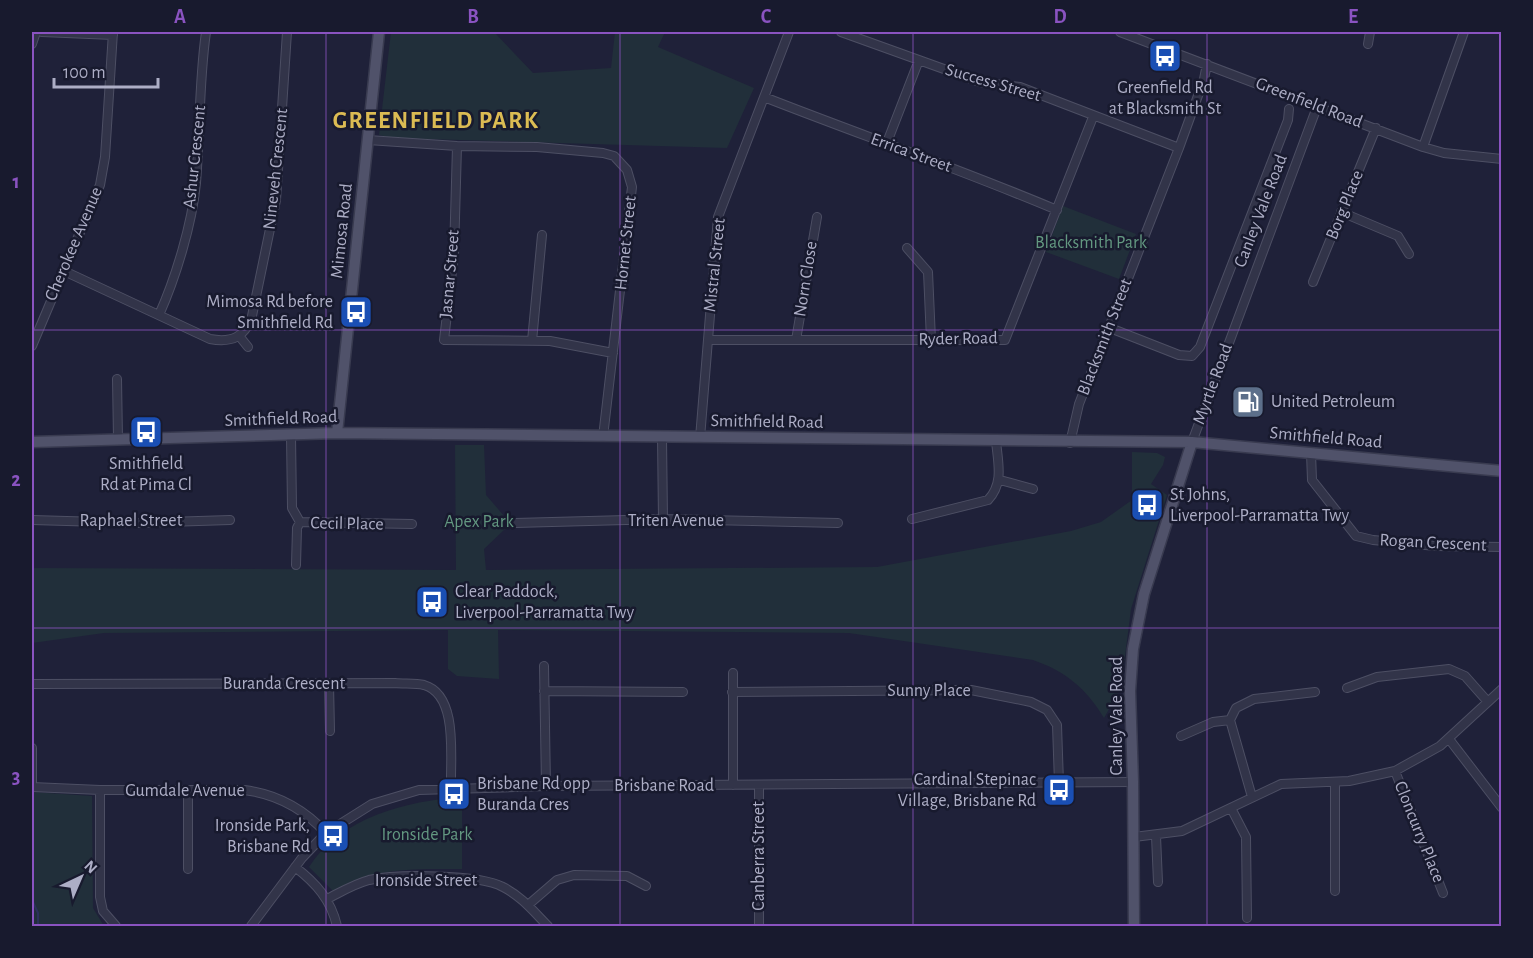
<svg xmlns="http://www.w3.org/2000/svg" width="1533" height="958" viewBox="0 0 1533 958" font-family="'Alegreya Sans',sans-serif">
<rect width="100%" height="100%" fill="#1f2139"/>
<path fill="#212f3a" d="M391 32H494L533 73 611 68 615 32H665L658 47 754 88 727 148 392 138 379 135Z
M1063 206 1136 234 1119 279 1046 252Z
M455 445H484L486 495 505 517V529L484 549 486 570 877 567 1071 531 1101 522 1132 500V452L1157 453 1165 457 1163 465 1151 484 1167 495 1131 609 1121 688 1104 718C1086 688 1065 671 1033 660L849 633 498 630 499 679 457 676 448 669V630L104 633 32 643V568L456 570Z
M32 792 92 796 93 908 104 926H32Z
M462 797V869C416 869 373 867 333 891L309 867C341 817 407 801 462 797Z"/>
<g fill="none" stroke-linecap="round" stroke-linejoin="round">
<path stroke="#2c305b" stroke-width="2" d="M32 900 38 913V926"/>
<g stroke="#4d4f64" stroke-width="10">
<path id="minor" d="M42 32 113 35
M841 32 980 82 1020 87 1179 148
M1120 32 1423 147 1444 153 1502 159
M32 44 36 32
M1368 44 1370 32
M764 97C861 135 960 169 1057 210
M368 140 457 146 537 147 603 153 614 156 627 170 632 187 603 437
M886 145 919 60
M457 146 454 254 444 340 550 341 613 353
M1423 147 1464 32
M1341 212 1398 236 1409 254
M907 248 928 272 931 340
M64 271 210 339C232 343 245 337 252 316L276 200 287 32
M1313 282 1376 128
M159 315C176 277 192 224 196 183 200 132 199 81 206 32
M1110 328 1179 355 1192 356 1200 347 1288 120 1289 109
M240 337 248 347
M708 340H1005L1093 117
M796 340 817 217
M532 341 542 235
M32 346 100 185 105 157 113 32
M117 379 118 439
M291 435 292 508 300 522 412 524
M662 438 663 519
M700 438 718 217 789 32
M1192 442 1317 107
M1070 443 1079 404 1179 148 1204 79 1207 64
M1311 453 1312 480 1356 536 1373 540 1436 546 1502 547
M1000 480 1033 489
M912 519 988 500C1004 483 998 463 996 441
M32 520 136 523 230 520
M515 523 663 519 838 523
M296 565 297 528 300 522
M544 666 546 786
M32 684 395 683C404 684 415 683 424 685 459 695 450 759 451 788
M329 684 330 731
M1347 688 1377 677 1449 669 1465 676 1488 702
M544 691 683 692
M732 692 971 690 1031 702 1047 710 1057 725 1059 783
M1181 736 1213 722 1230 720
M1449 739 1502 808
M32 748V787
M1395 771 1443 893
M1335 782V891
M733 785V673
M759 786V926
M32 787 100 790H244C277 794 303 808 326 833
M100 790V897L103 911 116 926
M188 790V869
M1252 797 1230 720 1236 708 1254 699 1315 692
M1231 808 1246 837 1247 918
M1156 836 1158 882
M1134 837 1182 831 1281 784 1349 781 1395 771 1440 746 1502 689
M295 867C316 883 331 900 337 926
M327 899C341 892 354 884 369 880 396 874 479 874 503 887 521 896 534 912 548 926
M528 905 557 880 574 875 627 876 646 886
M251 926 302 858 326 833 372 804 419 790 546 786 1133 782"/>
</g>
<g stroke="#393b50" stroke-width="13">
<path id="major" d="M337 433 379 32
M32 442 337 433 1192 442 1502 471
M1134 926 1133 782 1130 691 1133 649 1144 594 1192 442"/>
</g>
<use href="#minor" stroke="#323449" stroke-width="8"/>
<use href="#major" stroke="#50526a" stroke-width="10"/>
</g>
<path fill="none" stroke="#8a53c1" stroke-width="1.5" stroke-opacity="0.55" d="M326 32V926M620 32V926M913 32V926M1207 32V926M32 330H1502M32 628H1502"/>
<defs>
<g id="bus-square" transform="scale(1.725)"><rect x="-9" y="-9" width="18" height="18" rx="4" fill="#1a4fb4" stroke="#181a2e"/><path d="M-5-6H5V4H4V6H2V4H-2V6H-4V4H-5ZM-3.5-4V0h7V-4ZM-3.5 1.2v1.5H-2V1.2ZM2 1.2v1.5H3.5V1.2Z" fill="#fff"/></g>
<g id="fuel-square" transform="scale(1.725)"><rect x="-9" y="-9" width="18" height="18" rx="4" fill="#5c6f8a" stroke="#181a2e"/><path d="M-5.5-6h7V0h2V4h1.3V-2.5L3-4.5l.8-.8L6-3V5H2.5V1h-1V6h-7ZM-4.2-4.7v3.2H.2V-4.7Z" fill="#fff"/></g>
</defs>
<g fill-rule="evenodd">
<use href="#bus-square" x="1165" y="56"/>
<use href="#bus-square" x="356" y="312"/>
<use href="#fuel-square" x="1248" y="402"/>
<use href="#bus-square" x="146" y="432"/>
<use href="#bus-square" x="1147" y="505"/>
<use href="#bus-square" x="432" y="602"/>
<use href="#bus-square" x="1059" y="790"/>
<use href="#bus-square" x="454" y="794"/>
<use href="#bus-square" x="333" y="836"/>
</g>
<g text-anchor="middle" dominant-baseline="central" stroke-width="5" stroke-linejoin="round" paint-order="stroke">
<g font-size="18" fill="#adaec6" stroke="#181a2e">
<text transform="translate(993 83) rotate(16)">Success Street</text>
<text transform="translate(1309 103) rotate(21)">Greenfield Road</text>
<text transform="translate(911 153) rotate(20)">Errica Street</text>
<text transform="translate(195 157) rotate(-84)">Ashur Crescent</text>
<text transform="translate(276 169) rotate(-84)">Nineveh Crescent</text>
<text transform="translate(1345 205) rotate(-68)">Borg Place</text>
<text transform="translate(1261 211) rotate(-69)">Canley Vale Road</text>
<text transform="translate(342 231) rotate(-84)">Mimosa Road</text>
<text transform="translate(626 243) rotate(-84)">Hornet Street</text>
<text transform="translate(74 244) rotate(-67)">Cherokee Avenue</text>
<text transform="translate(715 265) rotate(-84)">Mistral Street</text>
<text transform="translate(450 274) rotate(-85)">Jasnar Street</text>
<text transform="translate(806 279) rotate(-81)">Norn Close</text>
<text transform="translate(1105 337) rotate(-69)">Blacksmith Street</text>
<text transform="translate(958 339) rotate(-1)">Ryder Road</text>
<text transform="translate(1213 384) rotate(-70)">Myrtle Road</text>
<text transform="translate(281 419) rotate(-2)">Smithfield Road</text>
<text transform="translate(767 422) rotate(1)">Smithfield Road</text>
<text transform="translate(1326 438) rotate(5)">Smithfield Road</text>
<text x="131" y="521">Raphael Street</text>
<text x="676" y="521">Triten Avenue</text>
<text transform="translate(347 524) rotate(1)">Cecil Place</text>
<text transform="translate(1433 543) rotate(3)">Rogan Crescent</text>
<text x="284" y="684">Buranda Crescent</text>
<text x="929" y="691">Sunny Place</text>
<text transform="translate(1117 716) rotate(-90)">Canley Vale Road</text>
<text x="664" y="786">Brisbane Road</text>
<text x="185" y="791">Gumdale Avenue</text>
<text transform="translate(1419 832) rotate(68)">Cloncurry Place</text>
<text transform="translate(759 856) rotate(-90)">Canberra Street</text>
<text x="426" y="881">Ironside Street</text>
</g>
<g font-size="18" fill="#adaec6" stroke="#181a2e" text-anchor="start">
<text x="1165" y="88" text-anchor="middle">Greenfield Rd<tspan x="1165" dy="21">at Blacksmith St</tspan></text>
<text x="333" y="302" text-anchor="end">Mimosa Rd before<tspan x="333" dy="21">Smithfield Rd</tspan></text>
<text x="1271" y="402">United Petroleum</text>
<text x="146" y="464" text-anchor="middle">Smithfield<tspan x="146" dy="21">Rd at Pima Cl</tspan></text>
<text x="1170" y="495">St Johns,<tspan x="1170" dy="21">Liverpool-Parramatta Twy</tspan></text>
<text x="455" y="592">Clear Paddock,<tspan x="455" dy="21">Liverpool-Parramatta Twy</tspan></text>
<text x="1036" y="780" text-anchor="end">Cardinal Stepinac<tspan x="1036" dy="21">Village, Brisbane Rd</tspan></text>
<text x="477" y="784">Brisbane Rd opp<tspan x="477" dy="21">Buranda Cres</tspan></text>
<text x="310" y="826" text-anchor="end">Ironside Park,<tspan x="310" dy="21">Brisbane Rd</tspan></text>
</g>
<g font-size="18" fill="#639881" stroke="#181a2e">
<text x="1091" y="243">Blacksmith Park</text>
<text x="479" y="522">Apex Park</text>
<text x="427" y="835">Ironside Park</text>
</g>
<g font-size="24" font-weight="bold" letter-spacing="1.5" fill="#dbbb53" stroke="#181a2e">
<text x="436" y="121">GREENFIELD PARK</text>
</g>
</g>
<rect width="1533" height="958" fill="none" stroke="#181a2e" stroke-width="66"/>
<g transform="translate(81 877) rotate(44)" stroke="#181a2e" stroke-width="4.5" paint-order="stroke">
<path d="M0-4.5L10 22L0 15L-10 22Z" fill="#adaec6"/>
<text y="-9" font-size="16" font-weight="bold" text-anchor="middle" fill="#adaec6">N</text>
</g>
<path d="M54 78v9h104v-9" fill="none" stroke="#adaec6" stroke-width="3"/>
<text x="63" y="78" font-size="18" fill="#adaec6" stroke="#181a2e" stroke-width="4.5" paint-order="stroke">100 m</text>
<rect x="33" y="33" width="1467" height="892" fill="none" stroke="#8a53c1" stroke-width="2"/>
<g font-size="20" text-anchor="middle" font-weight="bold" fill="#8a53c1">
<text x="180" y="23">A</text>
<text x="473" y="23">B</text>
<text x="766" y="23">C</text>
<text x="1060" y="23">D</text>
<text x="1353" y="23">E</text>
<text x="16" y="188">1</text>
<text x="16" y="486">2</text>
<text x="16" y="783">3</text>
</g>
</svg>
